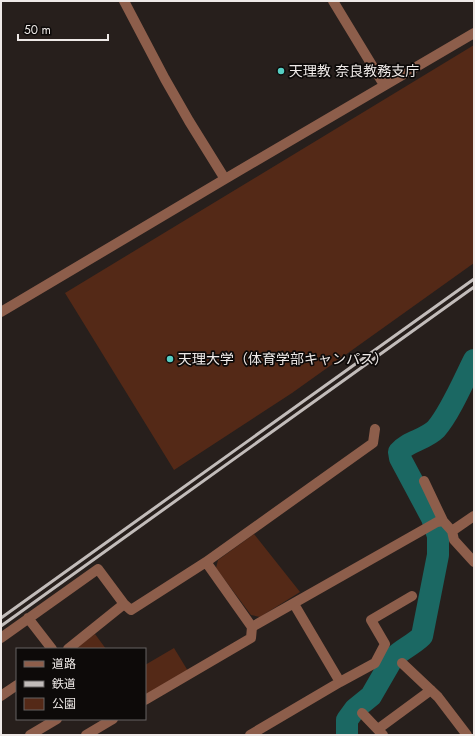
<svg xmlns="http://www.w3.org/2000/svg" width="475" height="736" viewBox="0 0 475 736" font-family="Jost,'Noto Sans JP',sans-serif">
<rect width="100%" height="100%" fill="#271f1c"/>
<path fill="#542917" d="M474 45V263L292 393 174 470 65 293Z
M254 534 300 592 260 617 251 615 216 568 218 560Z
M95 634 106 649H74Z
M174 648 188 671 145 695V665Z"/>
<g fill="none" stroke-linecap="round" stroke-linejoin="round">
<path stroke="#1b6863" stroke-width="22" d="M347 735V720L355 709 371 696 393 658C402 649 413 645 422 636L438 555V536L432 518 400 458 399 452C408 441 425 440 436 429 450 413 464 380 474 360"/>
<path stroke="#8d5e4b" stroke-width="10" d="M124 1 165 79 189 121 225 179
M333 1 384 85
M1 312 225 179 474 33
M424 481 443 521
M452 531 474 516
M206 562 252 627 437 522 443 521 452 531 454 540 474 562
M28 618 52 649
M1 638 98 569 124 604
M68 649 124 604 131 610 206 562 373 443 375 429
M402 663 438 697 467 735
M340 682 375 663 385 644 371 620 412 596
M1 696 17 685
M145 700 251 638 252 627
M362 713 383 735
M378 729 431 690
M30 735 57 719
M86 735 113 719
M250 735 340 682 294 604"/>
<path stroke="#c2bcba" stroke-width="3" d="M1 618 474 279
M1 626 474 287"/>
</g>
<g fill="#56cec3" stroke="#0d0a09" stroke-width="1.5">
<circle cx="281" cy="71" r="4"/>
<circle cx="170" cy="359" r="4"/>
</g>
<g text-anchor="middle" dominant-baseline="central" stroke-width="3.5" stroke-linejoin="round" paint-order="stroke">
<g font-size="14" fill="#eee9e7" stroke="#0d0a09" text-anchor="start">
<text x="289" y="71">天理教 奈良教務支庁</text>
<text x="178" y="359">天理大学（体育学部キャンパス）</text>
</g>
</g>
<rect width="475" height="736" fill="none" stroke="#eee9e7" stroke-width="4"/>
<rect x="16" y="648" width="130" height="72" fill="#0d0a09" stroke="#676362"/>
<rect x="24" y="661" width="20" height="6" fill="#8d5e4b" stroke="#676362"/>
<text x="52" y="668" font-size="12" fill="#eee9e7">道路</text>
<rect x="24" y="681" width="20" height="6" fill="#c2bcba" stroke="#676362"/>
<text x="52" y="688" font-size="12" fill="#eee9e7">鉄道</text>
<rect x="24" y="698" width="20" height="12" fill="#542917" stroke="#676362"/>
<text x="52" y="708" font-size="12" fill="#eee9e7">公園</text>
<path d="M18 34v6h90v-6" fill="none" stroke="#eee9e7" stroke-width="2"/>
<text x="24" y="34" font-size="12" fill="#eee9e7" stroke="#0d0a09" stroke-width="3" paint-order="stroke">50 m</text>
</svg>
